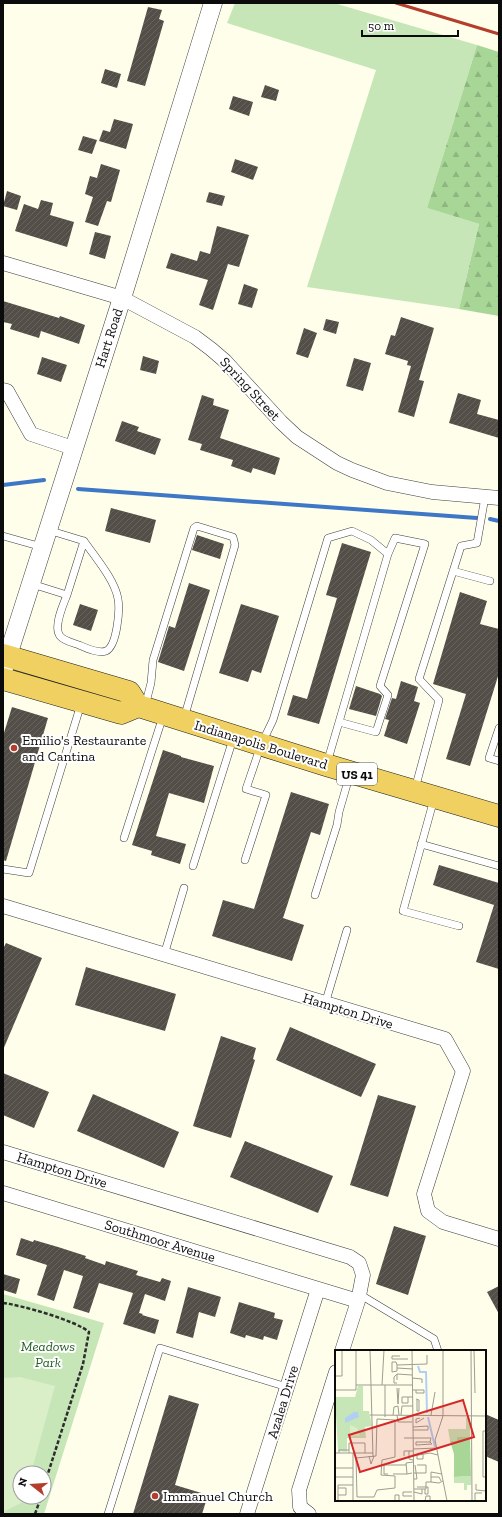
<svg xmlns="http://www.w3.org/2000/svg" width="502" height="1517" viewBox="0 0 502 1517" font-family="'Zilla Slab',serif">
<defs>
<pattern id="forest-firs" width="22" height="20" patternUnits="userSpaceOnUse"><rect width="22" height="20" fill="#a8d697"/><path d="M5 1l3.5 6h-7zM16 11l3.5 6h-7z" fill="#8fb681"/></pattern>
<pattern id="building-hatch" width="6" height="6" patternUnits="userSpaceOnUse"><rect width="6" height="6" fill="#534f48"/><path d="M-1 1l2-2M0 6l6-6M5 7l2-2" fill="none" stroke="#67645e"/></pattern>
</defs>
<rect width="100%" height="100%" fill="#fefeeb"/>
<path fill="#c7e6b7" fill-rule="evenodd" d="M235 3H334L477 45 427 208 479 224 459 309 307 287 376 70 227 23Z
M3 1294 104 1323 44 1514H3ZM20 1473H44V1497H20Z"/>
<path fill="url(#forest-firs)" d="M477 45 499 52V316L459 309 479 224 427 208Z"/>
<path fill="#daeec8" d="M20 1377 55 1386 31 1473H20V1497H24L23 1502 3 1512V1378Z"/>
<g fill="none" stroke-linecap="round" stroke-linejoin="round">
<path stroke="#3d77c6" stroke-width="4" d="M3 485 44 480
M78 489 477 518
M490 519 499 521"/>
</g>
<path fill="url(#building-hatch)" d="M148 7 162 10 159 19 164 21 145 86 127 81Z
M105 69 121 74 117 88 101 83Z
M265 85 279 90 276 101 261 97Z
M233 96 253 102 249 116 229 109Z
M114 119 133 124 126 149 99 141 103 130 110 132Z
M83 136 97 140 92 154 78 150Z
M235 159 258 167 253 180 231 172Z
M101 164 120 170 111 202 107 201 98 226 85 222 93 197 85 194 90 176 97 178Z
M7 191 21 196 17 210 3 206Z
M209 192 225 196 222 206 206 202Z
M41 200 53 203 50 215 74 222 67 247 15 231 24 204 38 209Z
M217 226 249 235 239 267 228 264 213 310 199 305 208 280 166 268 171 253 197 261 200 251 210 254Z
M95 232 111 236 105 259 89 254Z
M244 284 258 289 252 308 238 304Z
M3 301 59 318 60 316 85 325 79 344 41 331 39 338 10 329 12 324 3 322Z
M401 317 434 328 419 380 424 381 414 417 398 412 411 366 407 365 408 361 385 354 391 335 395 336Z
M326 319 339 322 336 334 323 330Z
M304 328 317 333 308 358 296 354Z
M143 356 159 361 156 374 140 370Z
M42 357 67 365 61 382 37 374Z
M354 358 371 363 363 391 346 386Z
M458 393 481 400 477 414 499 420V438L449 423Z
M202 395 214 399 213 405 229 410 220 438 280 458 275 475 253 468 251 473 231 466 233 460 200 450 202 444 188 440Z
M122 421 139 427 137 431 161 439 155 455 115 441Z
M111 508 156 520 150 543 105 531Z
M197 535 224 544 220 559 192 550Z
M342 543 371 552 319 724 287 715 293 695 307 699 337 598 326 595Z
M189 583 210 590 184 671 158 662 169 626 175 628Z
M460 592 487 601 480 624 499 629V673L470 766 446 759 466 694 433 684Z
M80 604 98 610 91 631 73 625Z
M241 604 279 616 261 673 252 670 248 682 219 673Z
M401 681 418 687 414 701 420 703 407 744 384 736 389 720 385 719 392 698 396 699Z
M356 686 380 694 382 696 376 716 349 709Z
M12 707 48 718 6 861 3 860V736Z
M163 750 181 756V757L214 766 204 803 169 793 156 836 186 844 180 864 151 855 152 851 132 845Z
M291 792 329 804 320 835 311 832 283 918 304 925 292 961 212 936 223 900 254 909Z
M439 865 499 883V969L476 962 494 905 433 885Z
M6 943 42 958 3 1050V949Z
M86 967 176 994 165 1031 75 1005Z
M290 1027 376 1064 361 1097 276 1060Z
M221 1036 256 1048 253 1059 255 1060 231 1138 193 1126Z
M3 1073 49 1092 34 1128 3 1115Z
M93 1094 179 1132 164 1168 77 1131Z
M378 1095 416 1106 388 1197 350 1185Z
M245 1141 333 1176 318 1213 230 1177Z
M394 1226 426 1236 408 1295 376 1284Z
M21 1238 33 1242 34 1240 58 1247 86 1256 85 1258 105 1265 106 1261 138 1271 136 1275 160 1282 162 1278 171 1281 165 1301 145 1294 139 1313 143 1314 142 1315 159 1320 155 1334 123 1324 133 1293 99 1283 89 1313 73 1308 83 1276 64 1270 54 1301 37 1295 47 1265 16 1255Z
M3 1274 20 1279 16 1294 3 1290Z
M499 1286V1314L487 1292Z
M188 1287 221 1297 215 1317 199 1312 193 1338 176 1333Z
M239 1302 275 1313 274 1318 283 1320 277 1340 264 1336 263 1340 246 1335 245 1338 230 1333Z
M169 1395 199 1404 175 1485 208 1495 202 1514H133Z
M485 1414 499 1420V1462L485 1456Z"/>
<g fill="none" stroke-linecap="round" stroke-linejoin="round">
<g stroke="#3e3e3e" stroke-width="8">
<path id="service" d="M3 536 42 547
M453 571 490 581
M32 584 67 595 84 541 48 530
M67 595C63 605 53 627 60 636 64 641 74 643 79 645 86 648 99 654 106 651 117 646 120 610 118 599 115 580 95 557 84 541
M145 706 151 683 153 660 194 528 197 526 233 537 235 545 184 718
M499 728 489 758 499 761
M327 763 339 722
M415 789 439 700 419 679 461 546 477 543 485 497
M434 799 403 911 459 926
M124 838 163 716
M421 844 499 866
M245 860 266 795 246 789 261 745 273 720 328 538 352 531 371 540 388 554 339 722 376 732 388 695 380 686 425 544 395 538 388 554
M193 866 233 739
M3 869 29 873 81 704
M315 895 337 825 339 812 350 774
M164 955 184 888
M325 1004 347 930
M359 1294 434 1339 438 1351
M108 1514 160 1348 287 1387"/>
</g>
<g stroke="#3e3e3e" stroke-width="15">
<path id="minor" d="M3 263 122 298 195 337 211 349 225 361 281 422 297 437 337 463 352 470 387 483 432 492 499 498
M3 390 7 391 31 434 73 448
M3 906 445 1039 463 1071 424 1194 428 1211 443 1222 499 1239
M3 1152 350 1257 359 1263 363 1275 358 1301 342 1351
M3 1193 358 1301
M247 1514 318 1289
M309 1514 300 1507 299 1490 336 1372"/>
</g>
<g stroke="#3e3e3e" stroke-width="19">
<path id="tertiary" d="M3 671 122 298 213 3"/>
</g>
<g stroke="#1c1c1c" stroke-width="23">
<path id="trunk" d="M3 655 129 692 138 706 145 708 326 765 499 816
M3 679 121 713 138 706"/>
</g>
<path stroke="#2d2d2d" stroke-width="2.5" stroke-dasharray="4 2" stroke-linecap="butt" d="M3 1303C21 1305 77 1321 89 1332L83 1364 44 1486
M35 1514 41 1497"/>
<use href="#service" stroke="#fff" stroke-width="7"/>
<use href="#minor" stroke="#fff" stroke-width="14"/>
<use href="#tertiary" stroke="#fff" stroke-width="18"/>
<use href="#trunk" stroke="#f0d060" stroke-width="22"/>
<path stroke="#b43d2b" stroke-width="3" d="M396 3 499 34"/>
</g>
<g fill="#b43d2b" stroke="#fff" stroke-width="1.5">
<circle cx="14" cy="748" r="4"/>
<circle cx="155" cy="1496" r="4"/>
</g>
<g text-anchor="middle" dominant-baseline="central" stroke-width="4" stroke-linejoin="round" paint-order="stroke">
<rect fill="#fff" stroke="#545454" stroke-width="1" x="337" y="763" width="40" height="22" rx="3"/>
<g font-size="13" font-weight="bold" fill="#0b0b0b">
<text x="357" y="774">US 41</text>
</g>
<g font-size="14" fill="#0b0b0b" stroke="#fff">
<text transform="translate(109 338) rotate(-72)">Hart Road</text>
<text transform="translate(250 389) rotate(47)">Spring Street</text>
<text transform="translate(261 745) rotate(17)">Indianapolis Boulevard</text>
<text transform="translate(348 1011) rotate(17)">Hampton Drive</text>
<text transform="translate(62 1170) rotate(17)">Hampton Drive</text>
<text transform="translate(160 1241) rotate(17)">Southmoor Avenue</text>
<text transform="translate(283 1402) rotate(-73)">Azalea Drive</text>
</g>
<g font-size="14" fill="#0b0b0b" stroke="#fff" text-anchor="start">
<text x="22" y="740">Emilio's Restaurante<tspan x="22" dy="16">and Cantina</tspan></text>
<text x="163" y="1496">Immanuel Church</text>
</g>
<g font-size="14" font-style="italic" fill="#215f20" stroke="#fff">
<text x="48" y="1346">Meadows<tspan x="48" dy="16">Park</tspan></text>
</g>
</g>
<g transform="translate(335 1350)">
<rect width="151" height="151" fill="#fefeeb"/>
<path d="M23 36H28V61H34L37 76 30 77 31 88H12V102L3 101 0 47H20ZM131 67 135 68V87H122V91H115L113 79H131ZM136 126V135H132V140H129V133H119V127Z" fill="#c7e6b7"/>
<path d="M122 87H135L136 126 119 127V104L115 91H122Z" fill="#a8d697"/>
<path d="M15 75 22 78 25 86H15Z" fill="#daeec8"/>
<path d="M19 62H23L24 67 10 73V68Z" fill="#b2cff3"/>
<path fill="none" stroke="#b2cff3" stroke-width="2" d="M83 16 85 22H91L92 63M93 67 100 97"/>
<path fill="none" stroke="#9d9d91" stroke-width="1" d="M35 0 38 107M77 0 79 151M108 0V66L100 90 112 151M136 0 137 151M139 0 140 43M65 6H57V9H73M62 15 61 12H57V22L62 21V15L92 14V5M62 18 78 19M0 26H7V0M77 28 87 29V33M62 30V24L77 25M62 33H59V27L62 24M21 35H77M47 35 49 0M50 35V67M62 38 63 54 64 38M0 40H21V0M78 40H89V43H81V40M73 47H67V53H73V47H78M81 49 84 50V61H82V50M35 65 151 66M58 65 59 57 63 56 64 65M62 65 63 72H77M66 65 67 56H78M96 65 100 42M85 68 81 69V73L89 68M42 69 60 70V107L47 110 46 125 60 126V138L42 140 39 147H22L21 108 41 106ZM78 80H93V76L78 77M151 81H148V127H151M69 88H96L95 92H81V95L97 94 95 92M78 99 102 98M74 101V109L78 110M0 103H38M4 103V100H14M14 103V93H30V103M18 103V151M34 106 36 114 39 106M69 106V101H78M78 106 95 103 103 105M82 106V109H88V104M0 118H18M77 123 72 124 71 113 78 112M79 123H91V115H82M53 124H49V115H71M58 124H72M0 127H18M96 127H104L106 131M79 129H82L80 115M96 132 104 133 108 131M141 134V140L151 141M82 137H93V144H90V139M3 138H11V145H3M79 139H91V132H96V122L107 124M77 142H68V146H77M79 142 87 144V139M3 151V135H18M60 151V145H64V151M90 151 91 146H95V151M140 151V143H147"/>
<path fill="#d62828" fill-opacity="0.15" stroke="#d62828" stroke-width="2" d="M128 50 139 87 25 122 14 85Z"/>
<rect width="151" height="151" fill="none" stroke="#0b0b0b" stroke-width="2"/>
</g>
<rect width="502" height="1517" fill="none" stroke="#0b0b0b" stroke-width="8"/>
<g transform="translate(32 1485) rotate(287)"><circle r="19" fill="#ffffff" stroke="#9d9d9d"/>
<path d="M0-3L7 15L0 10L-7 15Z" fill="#b43d2b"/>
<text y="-6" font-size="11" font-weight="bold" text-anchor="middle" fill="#0b0b0b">N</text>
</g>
<path d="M362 30v6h96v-6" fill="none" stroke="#0b0b0b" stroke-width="2"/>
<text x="368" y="30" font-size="12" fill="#0b0b0b" stroke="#ffffff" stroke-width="3" paint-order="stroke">50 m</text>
</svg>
